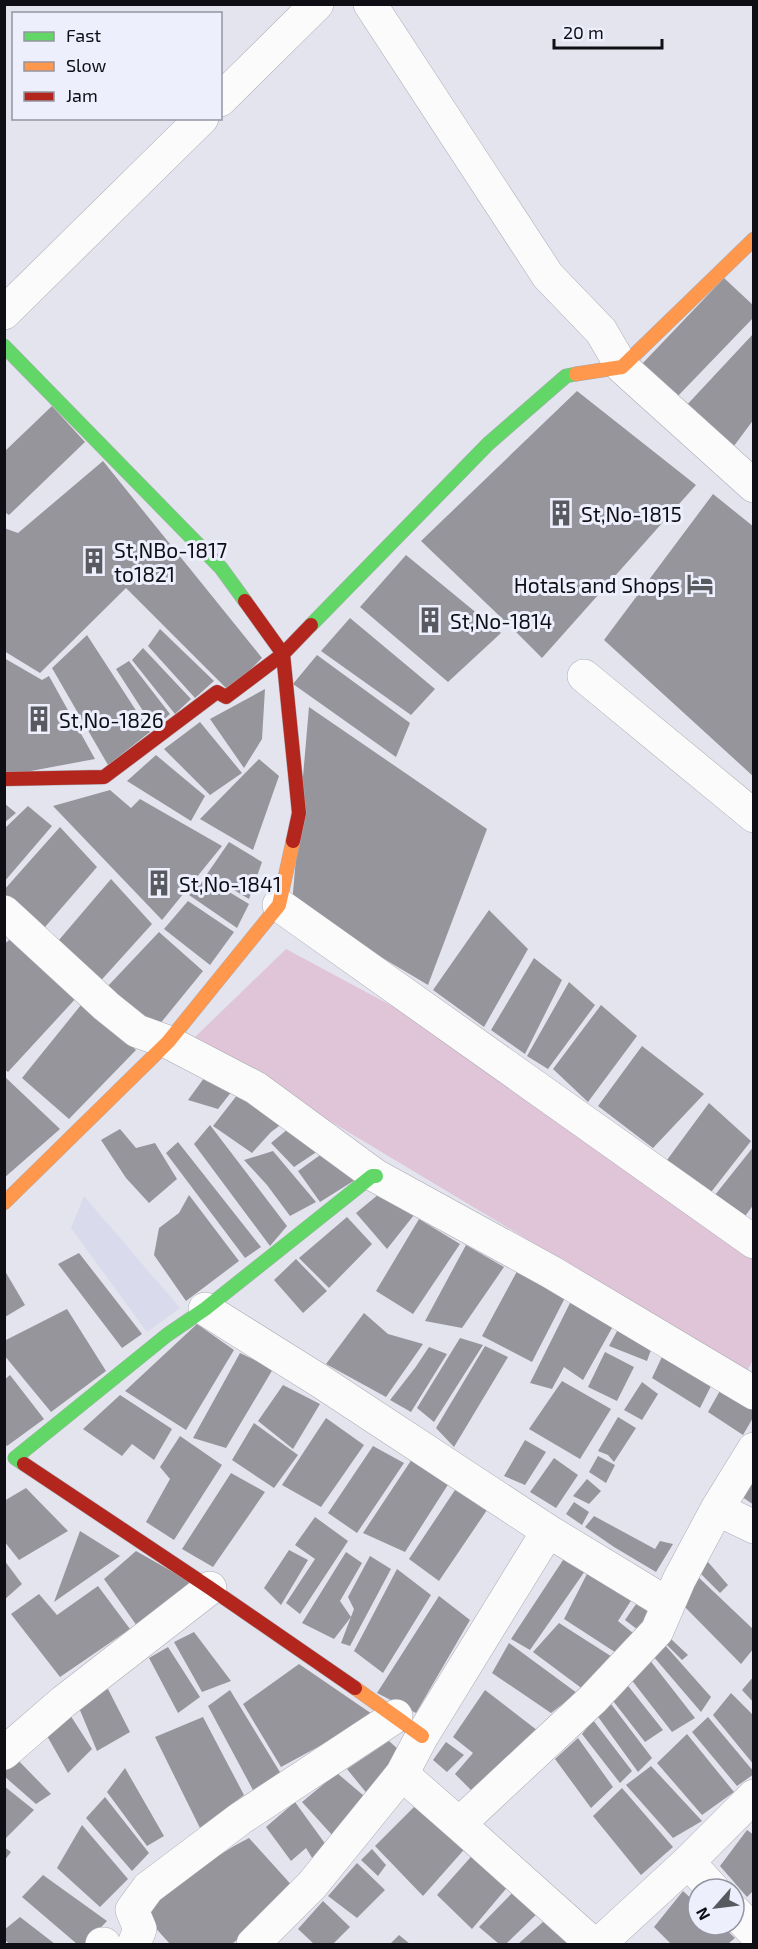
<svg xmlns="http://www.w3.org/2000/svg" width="758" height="1949" viewBox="0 0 758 1949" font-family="'Exo 2',sans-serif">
<rect width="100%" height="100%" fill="#e4e4ee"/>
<path fill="#d9daec" d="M84 1196 180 1308 147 1332 71 1228Z"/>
<path fill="#e0c4d7" d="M286 949 420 1021 753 1255V1360L747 1371 193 1039Z"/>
<path fill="#96959c" d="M724 278 754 306V317L676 398 641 365Z
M754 333V419L731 450 684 408Z
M577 391 696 485 542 658 510 626 421 541Z
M52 406 85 442 9 515 4 512V452Z
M103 461 262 658 229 691 126 588 40 673 4 651V528L18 533Z
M713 494 754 527V777L604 640Z
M406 555 501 633 448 682 360 607Z
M350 618 435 689 411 715 321 651Z
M160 629 214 681 195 698 148 646Z
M87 635 150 732 108 765 52 668Z
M143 648 191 699 175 714 132 660Z
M317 655 410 723 396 757 293 684Z
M4 658 42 680 49 676 95 759 4 776Z
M129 661 170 714 154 728 116 669Z
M265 689 262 739 244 768 210 719Z
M309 707 487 829 428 985 292 904Z
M200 722 242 773 210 795 164 749Z
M156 755 205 796 191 821 127 781Z
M259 759 279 776 253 850 200 819Z
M110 790 131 808 140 799 222 846 162 920 53 806Z
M4 803 16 813 4 823Z
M28 806 52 826 4 882V829Z
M60 827 97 867 39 934 4 904V890Z
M229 842 262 862 249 899 207 874Z
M206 878 249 904 237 928 189 895Z
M111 879 152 924 96 986 53 947Z
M188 901 234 932 210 965 164 929Z
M489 910 528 949 484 1027 433 990Z
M159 932 203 971 155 1030 107 987Z
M12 938 78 996 8 1072 4 1069V944Z
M534 958 562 980 525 1054 491 1030Z
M569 982 595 1005 548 1069 527 1056Z
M85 1000 136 1050 69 1119 22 1078Z
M601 1005 637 1036 588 1102 553 1069Z
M642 1046 704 1094 653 1148 598 1106Z
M207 1074 236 1086 218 1109 188 1100Z
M4 1076 60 1129 4 1178Z
M238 1094 283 1123 271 1132 252 1153 213 1126Z
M709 1103 751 1141 708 1196 667 1160Z
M294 1124 321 1149 294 1167 271 1143Z
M210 1125 287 1226 270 1246 194 1144Z
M120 1129 136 1148 155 1143 177 1179 149 1203 126 1178 101 1140Z
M178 1142 261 1247 245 1258 166 1153Z
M754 1146V1204L743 1219 715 1195Z
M273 1151 316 1202 290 1216 267 1185 244 1160Z
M323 1153 355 1180 320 1202 298 1171Z
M385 1189 418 1210 387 1249 356 1213Z
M189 1195 239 1261 186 1301 154 1255 159 1228 179 1213Z
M347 1217 372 1244 329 1288 299 1258Z
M419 1219 460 1244 413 1314 376 1291Z
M466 1245 504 1267 462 1328 425 1321Z
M79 1253 142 1334 122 1348 58 1264Z
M296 1259 327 1291 303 1313 274 1280Z
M521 1264 568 1292 532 1362 482 1336Z
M5 1271 25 1305 5 1317Z
M573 1297 617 1319 583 1380 564 1367 552 1389 530 1383Z
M67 1309 106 1371 51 1412 4 1355V1341Z
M364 1313 388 1334 423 1344 386 1397 326 1364Z
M623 1320 656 1336 647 1361 609 1346Z
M197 1324 234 1350 186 1430 125 1391Z
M460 1338 483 1345 434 1422 417 1408Z
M668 1344 717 1374 700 1408 652 1378Z
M485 1346 508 1357 454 1447 436 1428Z
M429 1347 447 1354 411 1412 390 1400 415 1368Z
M605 1352 634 1367 617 1401 588 1387Z
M240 1353 273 1369 226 1448 193 1438Z
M10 1375 44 1419 7 1446 4 1443V1380Z
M726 1380 754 1402V1416L743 1435 708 1412Z
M562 1381 611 1409 580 1459 529 1429Z
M642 1382 658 1394 642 1420 624 1410Z
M283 1385 320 1404 293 1449 258 1421Z
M120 1395 172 1429 154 1460 132 1444 122 1456 83 1429Z
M618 1417 636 1428 614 1462 608 1455 598 1451Z
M326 1418 364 1445 321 1507 282 1485Z
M254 1423 298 1455 274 1488 232 1460Z
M180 1436 222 1465 174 1540 146 1522 170 1479 160 1467Z
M525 1440 546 1452 525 1485 504 1476Z
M373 1446 404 1463 357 1533 328 1513Z
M414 1456 449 1483 405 1552 363 1533Z
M598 1456 615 1465 606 1483 589 1472Z
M554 1458 578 1475 556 1508 530 1492Z
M754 1467V1505L735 1492Z
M231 1473 265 1492 213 1567 182 1549Z
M587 1479 601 1491 589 1504 573 1496Z
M26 1488 68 1531 19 1560 4 1541V1501Z
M455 1490 487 1510 439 1581 409 1559Z
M574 1502 589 1512 582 1525 566 1514Z
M594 1516 655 1549 660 1541 673 1544 656 1572 614 1547 585 1527Z
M315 1517 348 1541 300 1614 286 1603 315 1559 295 1545Z
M80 1531 120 1556 54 1602Z
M289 1550 308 1560 281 1605 264 1588Z
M136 1551 196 1585 137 1626 104 1579Z
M346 1552 362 1563 340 1601 351 1617 334 1639 302 1623Z
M370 1556 391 1569 350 1646 341 1643 354 1609 348 1597Z
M565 1557 585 1571 530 1650 511 1639Z
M4 1560 22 1584 4 1600Z
M708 1562 728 1585 720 1593 698 1571Z
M590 1568 636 1593 618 1621 638 1637 621 1656 564 1619Z
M397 1569 431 1595 383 1673 354 1651Z
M695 1574 754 1630V1648L741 1664 679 1601Z
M98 1586 130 1629 60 1677 11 1614 39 1594 57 1615Z
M643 1594 656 1605 642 1633 625 1620Z
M439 1596 470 1620 416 1713 377 1693Z
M559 1623 617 1660 584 1690 533 1652Z
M194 1632 231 1681 202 1692 174 1642Z
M671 1639 688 1655 682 1660 665 1643Z
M509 1643 577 1693 551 1713 492 1673Z
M664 1644 711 1697 701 1712 653 1656Z
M168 1647 200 1697 178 1713 149 1658Z
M649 1659 695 1718 672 1732 630 1678Z
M299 1664 375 1716 281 1767 243 1704Z
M754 1676V1703L742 1690Z
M625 1682 663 1730 645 1742 610 1697Z
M108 1689 130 1732 97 1751 77 1703Z
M230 1690 286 1782 254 1792 208 1706Z
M485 1690 542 1734 474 1793 455 1774 473 1753 453 1737Z
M731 1693 754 1716V1765L713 1715Z
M608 1700 652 1758 638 1772 596 1714Z
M65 1707 92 1749 68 1773 42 1727Z
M203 1717 244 1795 200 1828 155 1737Z
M708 1717 754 1772V1774L737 1786 692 1732Z
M593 1720 632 1771 620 1783 582 1734Z
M687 1734 734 1792 702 1815 657 1763Z
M578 1738 613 1787 591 1808 555 1759Z
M389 1741 409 1759 369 1796 347 1769Z
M446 1742 464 1755 447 1772 433 1760Z
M15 1757 51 1794 36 1804 4 1776V1767Z
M651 1766 702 1821 673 1838 626 1785Z
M125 1768 164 1836 147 1846 107 1792Z
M337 1773 370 1801 332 1835 302 1802Z
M4 1786 34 1810 4 1840Z
M622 1788 673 1847 641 1875 593 1816Z
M105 1797 149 1853 132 1871 86 1818Z
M420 1801 469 1844 423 1896 375 1846Z
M295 1802 329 1849 314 1861 306 1848 291 1861 266 1827Z
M82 1825 128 1879 100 1907 57 1868Z
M747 1830 754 1835V1890L747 1897 720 1866Z
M249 1838 296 1890 232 1944H170L142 1913 183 1878 234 1846Z
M4 1847 11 1852 4 1861Z
M372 1849 386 1865 378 1876 361 1860Z
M477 1850 510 1884 472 1929 437 1895Z
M357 1863 385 1890 357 1918 328 1896Z
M43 1875 107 1921 85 1944H77L22 1897Z
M520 1885 543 1908 506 1944H499L479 1927Z
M683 1891 698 1905V1925H721L735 1938 728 1944H671L654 1927Z
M323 1901 350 1927 333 1944H314L298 1929Z
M552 1914 577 1944H518Z
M20 1917 55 1944H10L4 1940V1930Z
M399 1935 410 1944H390Z"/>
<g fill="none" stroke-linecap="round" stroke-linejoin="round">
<g stroke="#abacb3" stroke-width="34">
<path id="street" d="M370 4 548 276 601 331 622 367 754 486
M220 100 317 4
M4 313 202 118
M584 676 754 816
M279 905 754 1242
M4 912 106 1006 137 1031 168 1042 256 1088 376 1176 551 1272 754 1393
M205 1309 320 1381 548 1531 668 1604
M717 1509 754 1527
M4 1753 63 1702 210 1588
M402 1774 459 1824 593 1699 657 1631 679 1580 717 1509 754 1449
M459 1824 593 1944
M688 1862 713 1889
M734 1911 754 1932
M102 1944H104
M134 1944 140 1929 132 1910 148 1888 241 1818 396 1716
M253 1944 312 1885 402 1774 422 1736 548 1531
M599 1944 688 1862 754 1796"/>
</g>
<g stroke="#abacb3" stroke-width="15">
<path id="fast" d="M4 346 221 568 245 601
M311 625 488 444 566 376 576 374
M24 1464 15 1458 167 1335 205 1309 372 1176H376"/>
</g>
<g stroke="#abacb3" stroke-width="15">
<path id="slow" d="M576 374 622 367 754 239
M4 1203 168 1042 279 905 293 841
M355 1688 422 1736"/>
</g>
<g stroke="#abacb3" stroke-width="15">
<path id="jam" d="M245 601 283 654 299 813 293 841
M4 779 104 777 217 692 226 697 283 654 311 625
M24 1464 210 1588 355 1688"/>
</g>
<use href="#street" stroke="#fbfbfc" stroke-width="33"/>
<use href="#fast" stroke="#63d668" stroke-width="14"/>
<use href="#slow" stroke="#ff974d" stroke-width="14"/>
<use href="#jam" stroke="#b3261e" stroke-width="14"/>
</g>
<defs>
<g id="building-bare" transform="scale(2.07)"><path d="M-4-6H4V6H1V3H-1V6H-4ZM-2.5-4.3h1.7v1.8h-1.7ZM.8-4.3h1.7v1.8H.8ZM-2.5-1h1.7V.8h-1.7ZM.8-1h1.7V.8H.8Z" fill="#595960" stroke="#edeffd" stroke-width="2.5" paint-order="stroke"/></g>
<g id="hotel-bare" transform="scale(2.07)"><path d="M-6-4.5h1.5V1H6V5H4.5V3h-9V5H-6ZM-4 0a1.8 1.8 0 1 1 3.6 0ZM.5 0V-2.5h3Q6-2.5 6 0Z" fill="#595960" stroke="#edeffd" stroke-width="2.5" paint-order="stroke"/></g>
</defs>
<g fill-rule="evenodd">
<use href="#building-bare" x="561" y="513"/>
<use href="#building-bare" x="94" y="561"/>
<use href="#hotel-bare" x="700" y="584"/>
<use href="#building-bare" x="430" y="620"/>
<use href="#building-bare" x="39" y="719"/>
<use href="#building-bare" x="159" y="883"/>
</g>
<g text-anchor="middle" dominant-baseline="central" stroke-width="6" stroke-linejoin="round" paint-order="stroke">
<g font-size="21" fill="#0e0e14" stroke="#edeffd" text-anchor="start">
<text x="581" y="513">St,No-1815</text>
<text x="114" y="549">St,NBo-1817<tspan x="114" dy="24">to1821</tspan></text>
<text x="680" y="584" text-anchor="end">Hotals and Shops</text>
<text x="450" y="620">St,No-1814</text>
<text x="59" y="719">St,No-1826</text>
<text x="179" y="883">St,No-1841</text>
</g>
</g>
<rect width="758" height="1949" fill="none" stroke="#0e0e14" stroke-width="12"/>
<rect x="12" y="12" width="210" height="108" fill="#edeffd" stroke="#9495a0" stroke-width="1.5"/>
<rect x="24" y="32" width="30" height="9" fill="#63d668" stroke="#9495a0" stroke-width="1.5"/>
<text x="66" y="42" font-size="18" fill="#0e0e14">Fast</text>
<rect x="24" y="62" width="30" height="9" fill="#ff974d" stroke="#9495a0" stroke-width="1.5"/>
<text x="66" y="72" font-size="18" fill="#0e0e14">Slow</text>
<rect x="24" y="92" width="30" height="9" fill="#b3261e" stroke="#9495a0" stroke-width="1.5"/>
<text x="66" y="102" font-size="18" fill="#0e0e14">Jam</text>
<g transform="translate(716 1907) rotate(242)"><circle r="28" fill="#edeffd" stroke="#9495a0" stroke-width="1.5"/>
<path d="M0-4.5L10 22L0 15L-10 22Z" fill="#595960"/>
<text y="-9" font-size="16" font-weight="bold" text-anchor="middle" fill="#0e0e14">N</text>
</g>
<path d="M554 39v9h108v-9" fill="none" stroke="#0e0e14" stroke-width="3"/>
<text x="563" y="39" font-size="18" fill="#0e0e14" stroke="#edeffd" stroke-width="4.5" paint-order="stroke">20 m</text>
</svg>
